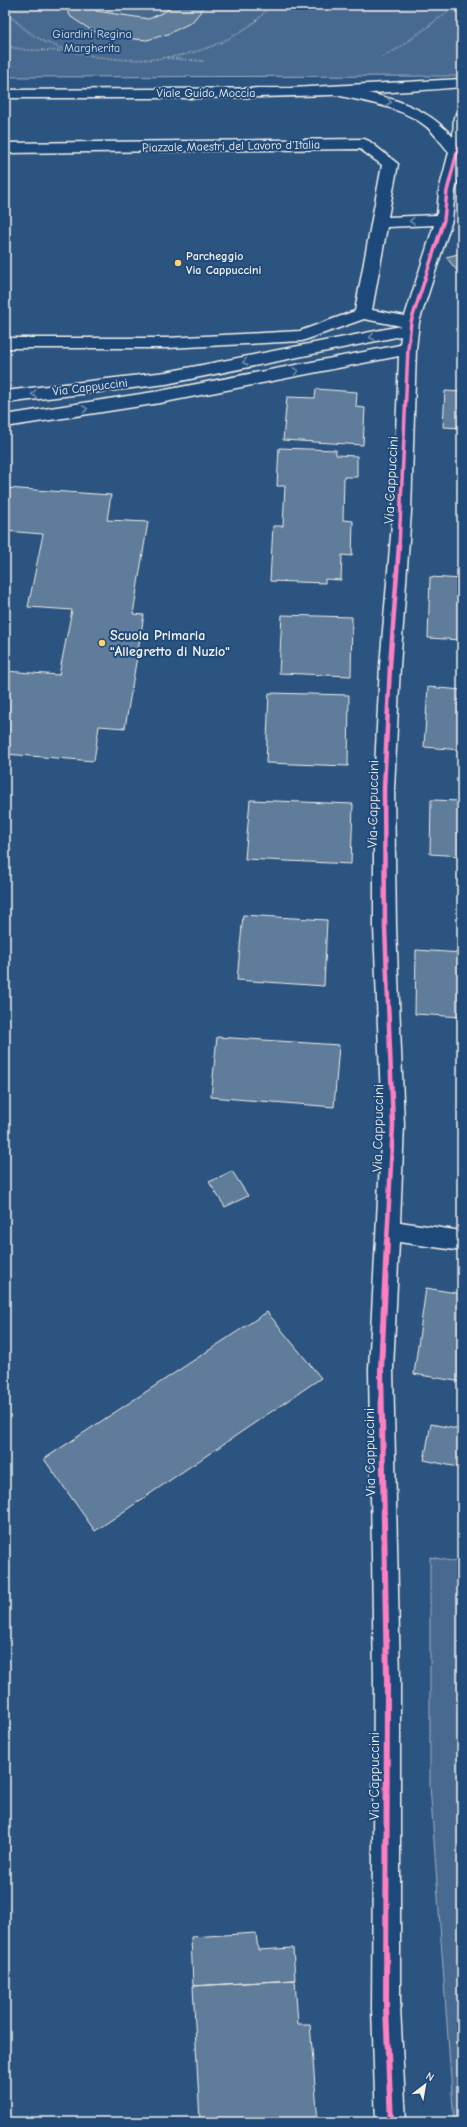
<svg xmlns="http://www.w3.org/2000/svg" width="467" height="2127" viewBox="0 0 467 2127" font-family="'Comic Neue',sans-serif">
<rect width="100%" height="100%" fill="#2c5481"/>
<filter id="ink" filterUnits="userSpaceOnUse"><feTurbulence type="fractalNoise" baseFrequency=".025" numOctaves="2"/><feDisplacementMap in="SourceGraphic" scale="8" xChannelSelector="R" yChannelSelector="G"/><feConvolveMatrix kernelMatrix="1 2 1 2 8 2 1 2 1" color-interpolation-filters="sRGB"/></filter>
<g filter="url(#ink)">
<path fill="#496b90" stroke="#9eaebc" d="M5 5H462V76L5 77Z
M430 1557 462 1563V2122H454L430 1785Z"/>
<path fill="#5e7b9a" stroke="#f4f1e8" d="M64 5H94L96 11 149 19 168 10 173 5H206L192 22 168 34 147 40 110 37 91 30 71 17Z
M462 253V277L446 257Z
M316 389 357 392 356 407 365 408 363 445 283 440 287 397 315 398Z
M445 391 462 392V428L443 427Z
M279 448 336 450V455L357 456V477H344L343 520 353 521 352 556 342 555 341 580 325 579V583L270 581 273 526H283L285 486H277Z
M5 488 111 495 107 520 148 522 133 614 144 615 125 728 99 726 94 761 5 754V671L59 675 72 610 28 607 43 534 5 531Z
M430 577 462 579V640L428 638Z
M282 615 352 617 351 676 279 673Z
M428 687 462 690V750L424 747Z
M269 693 349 695 348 766 266 763Z
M250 800 353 804 351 864 245 859Z
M431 800 462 801V856L430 854Z
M243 915 327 920 324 986 237 980Z
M416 950 462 953V1017L415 1014Z
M217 1037 339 1045 334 1107 211 1097Z
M461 1086H462V1166H459Z
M232 1171 248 1196 225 1207 209 1182Z
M426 1288 462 1294V1382L414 1374Z
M267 1312 321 1378 95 1531 44 1459Z
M431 1424 462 1430V1468L424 1460Z
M256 1933 258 1950 293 1948 295 1980 193 1986 191 1937Z
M295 1980 298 2024H310L318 2122H200L193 1986Z"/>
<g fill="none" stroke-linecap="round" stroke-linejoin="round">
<g stroke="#f4f1e8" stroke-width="3">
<path id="minor" d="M337 87C380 95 423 102 453 137L454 117 457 114 462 112V163L455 191 452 220 419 322 416 349 411 512 400 666 394 789 396 927 404 1125 400 1222 462 1231V1251L399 1242 393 1369 400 1678V2008L406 2122H376L372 2008 374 1678 369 1369 382 1125 374 927V789L380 666 393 512 399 356 160 403 5 427V415L160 391 400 345 401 336 166 384 5 403V391L166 372 401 326 364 319 302 341 167 348H5V338H167L300 331 355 311 382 165 360 149 5 153V143L364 139 369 141 398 164 388 217 437 215 439 191 449 152C442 144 435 134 427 127 399 105 364 102 332 94L330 91 332 88ZM434 225 405 316 372 310 387 227Z"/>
</g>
<g stroke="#f4f1e8" stroke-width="3">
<path id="major" d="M462 79V87C310 100 158 98 5 98V90L291 88Z"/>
</g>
<path stroke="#f4f1e8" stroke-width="2" stroke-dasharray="0.5 2" stroke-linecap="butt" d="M5 9 6 13C21 25 32 37 50 44 110 68 192 66 246 28 255 22 264 15 269 5
M5 46 26 50 68 51
M382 57 399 48 457 5
M165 58 204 61"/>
<use href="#minor" fill="#1f4a7a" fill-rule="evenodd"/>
<use href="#major" fill="#1f4a7a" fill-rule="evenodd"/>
<g stroke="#1f4a7a" stroke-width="5.5">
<path id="cycleway-far2" d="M399 546 408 349 411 322 444 220 447 191 460 141 462 117"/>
</g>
<g stroke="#1f4a7a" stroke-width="7">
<path id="cycleway-far1" d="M387 1241 393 1125 385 927 384 789 390 666 399 545"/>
</g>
<g stroke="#1f4a7a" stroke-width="8">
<path id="cycleway" d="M387 1240 381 1369 387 1678 386 2008 391 2122"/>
</g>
<use href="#cycleway-far2" stroke="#ff80c0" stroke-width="3.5"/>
<use href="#cycleway-far1" stroke="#ff80c0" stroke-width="4.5"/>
<use href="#cycleway" stroke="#ff80c0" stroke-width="6"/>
</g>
<defs><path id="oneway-chevron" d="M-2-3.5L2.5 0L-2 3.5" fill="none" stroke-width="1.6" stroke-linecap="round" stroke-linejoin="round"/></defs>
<g stroke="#748da6">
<use href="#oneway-chevron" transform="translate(389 102) rotate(12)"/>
<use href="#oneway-chevron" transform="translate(412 221) rotate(178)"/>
<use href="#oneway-chevron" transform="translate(372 337) rotate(169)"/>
<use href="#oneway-chevron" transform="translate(245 362) rotate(169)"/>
<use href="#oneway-chevron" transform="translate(296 371) rotate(-11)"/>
<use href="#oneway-chevron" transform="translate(34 394) rotate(173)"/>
<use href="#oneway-chevron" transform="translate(85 409) rotate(-8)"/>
</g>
</g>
<g fill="#ffd166" stroke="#1f4a7a" stroke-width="1.5">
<circle cx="178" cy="263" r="4"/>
<circle cx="102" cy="643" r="4"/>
</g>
<g text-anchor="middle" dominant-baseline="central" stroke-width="4" stroke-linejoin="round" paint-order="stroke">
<g font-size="12" fill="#dadddb" stroke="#1f4a7a">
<text x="92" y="34">Giardini Regina<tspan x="92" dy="14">Margherita</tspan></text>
</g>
<g font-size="12" fill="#f4f1e8" stroke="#1f4a7a">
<text x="206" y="93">Viale Guido Moccia</text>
<text transform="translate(231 146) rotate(-1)">Piazzale Maestri del Lavoro d'Italia</text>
<text transform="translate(90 387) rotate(-7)">Via Cappuccini</text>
</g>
<g font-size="12" font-weight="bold" fill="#f4f1e8" stroke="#1f4a7a" text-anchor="start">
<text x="186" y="256">Parcheggio<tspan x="186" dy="14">Via Cappuccini</tspan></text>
</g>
<g font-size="14" fill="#f4f1e8" stroke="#1f4a7a">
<text transform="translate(391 480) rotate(-87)">Via Cappuccini</text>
<text transform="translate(373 804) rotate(-89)">Via Cappuccini</text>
<text transform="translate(378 1128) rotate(-89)">Via Cappuccini</text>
<text transform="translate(370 1452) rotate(-91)">Via Cappuccini</text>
<text transform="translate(374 1776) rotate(-90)">Via Cappuccini</text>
</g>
<g font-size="14" font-weight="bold" fill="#f4f1e8" stroke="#1f4a7a" text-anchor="start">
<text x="110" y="635">Scuola Primaria<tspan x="110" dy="16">"Allegretto di Nuzio"</tspan></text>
</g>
</g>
<rect width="467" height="2127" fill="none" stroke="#1f4a7a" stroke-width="20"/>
<rect x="10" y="10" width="447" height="2107" fill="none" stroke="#f4f1e8" stroke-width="1.5" filter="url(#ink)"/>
<g transform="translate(425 2085) rotate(31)" stroke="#1f4a7a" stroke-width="3" paint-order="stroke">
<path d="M0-3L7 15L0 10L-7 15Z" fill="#f4f1e8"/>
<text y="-6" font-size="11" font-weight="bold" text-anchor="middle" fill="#f4f1e8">N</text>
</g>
</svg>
